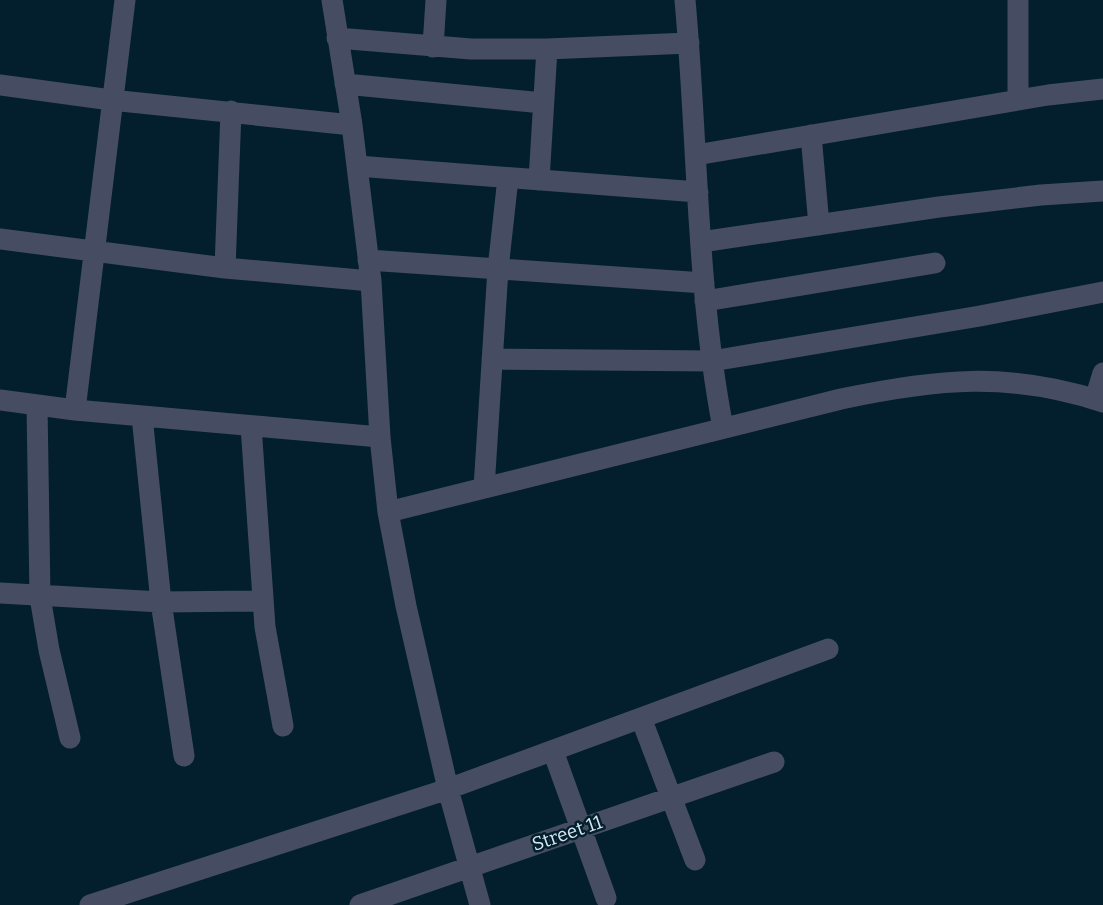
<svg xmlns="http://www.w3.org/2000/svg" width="1103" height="905" viewBox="0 0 1103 905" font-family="Bitter,serif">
<rect width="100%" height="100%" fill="#031f2e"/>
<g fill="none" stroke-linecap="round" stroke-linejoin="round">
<path stroke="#464d63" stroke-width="21" d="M332 0 352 125 371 281 380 437 388 512 406 606 448 789 480 905
M685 0C698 143 696 287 723 428
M1018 0V100
M337 38 471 49H547L689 43
M433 47 436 0
M345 84 543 103
M0 85 111 100 352 125
M811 135 819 225
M696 155 1048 95 1103 89
M357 166 698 192
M539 180 547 49
M0 239 225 268 371 281
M701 242 939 207 1041 195 1103 191
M368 260 704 283
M225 268 231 111
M705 301 935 263
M492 359 712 361 980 316 1103 292
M1095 399 1103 373
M0 400 75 410 380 437
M37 405 40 597 49 650 70 738
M75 410 125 0
M142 416 161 602 184 756
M251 426 265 627 283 726
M484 488 498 269 508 178
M388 512 841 399C936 379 1009 371 1103 402
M0 593 161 602 262 601
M641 718 695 860
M553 751 606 898
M90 905 448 789 828 649
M360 905 774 762"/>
</g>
<g text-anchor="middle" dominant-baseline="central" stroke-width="5" stroke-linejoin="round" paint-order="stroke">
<g font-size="19" fill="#d7e7f2" stroke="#031f2e">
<text transform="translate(567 833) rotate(-19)">Street 11</text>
</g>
</g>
</svg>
